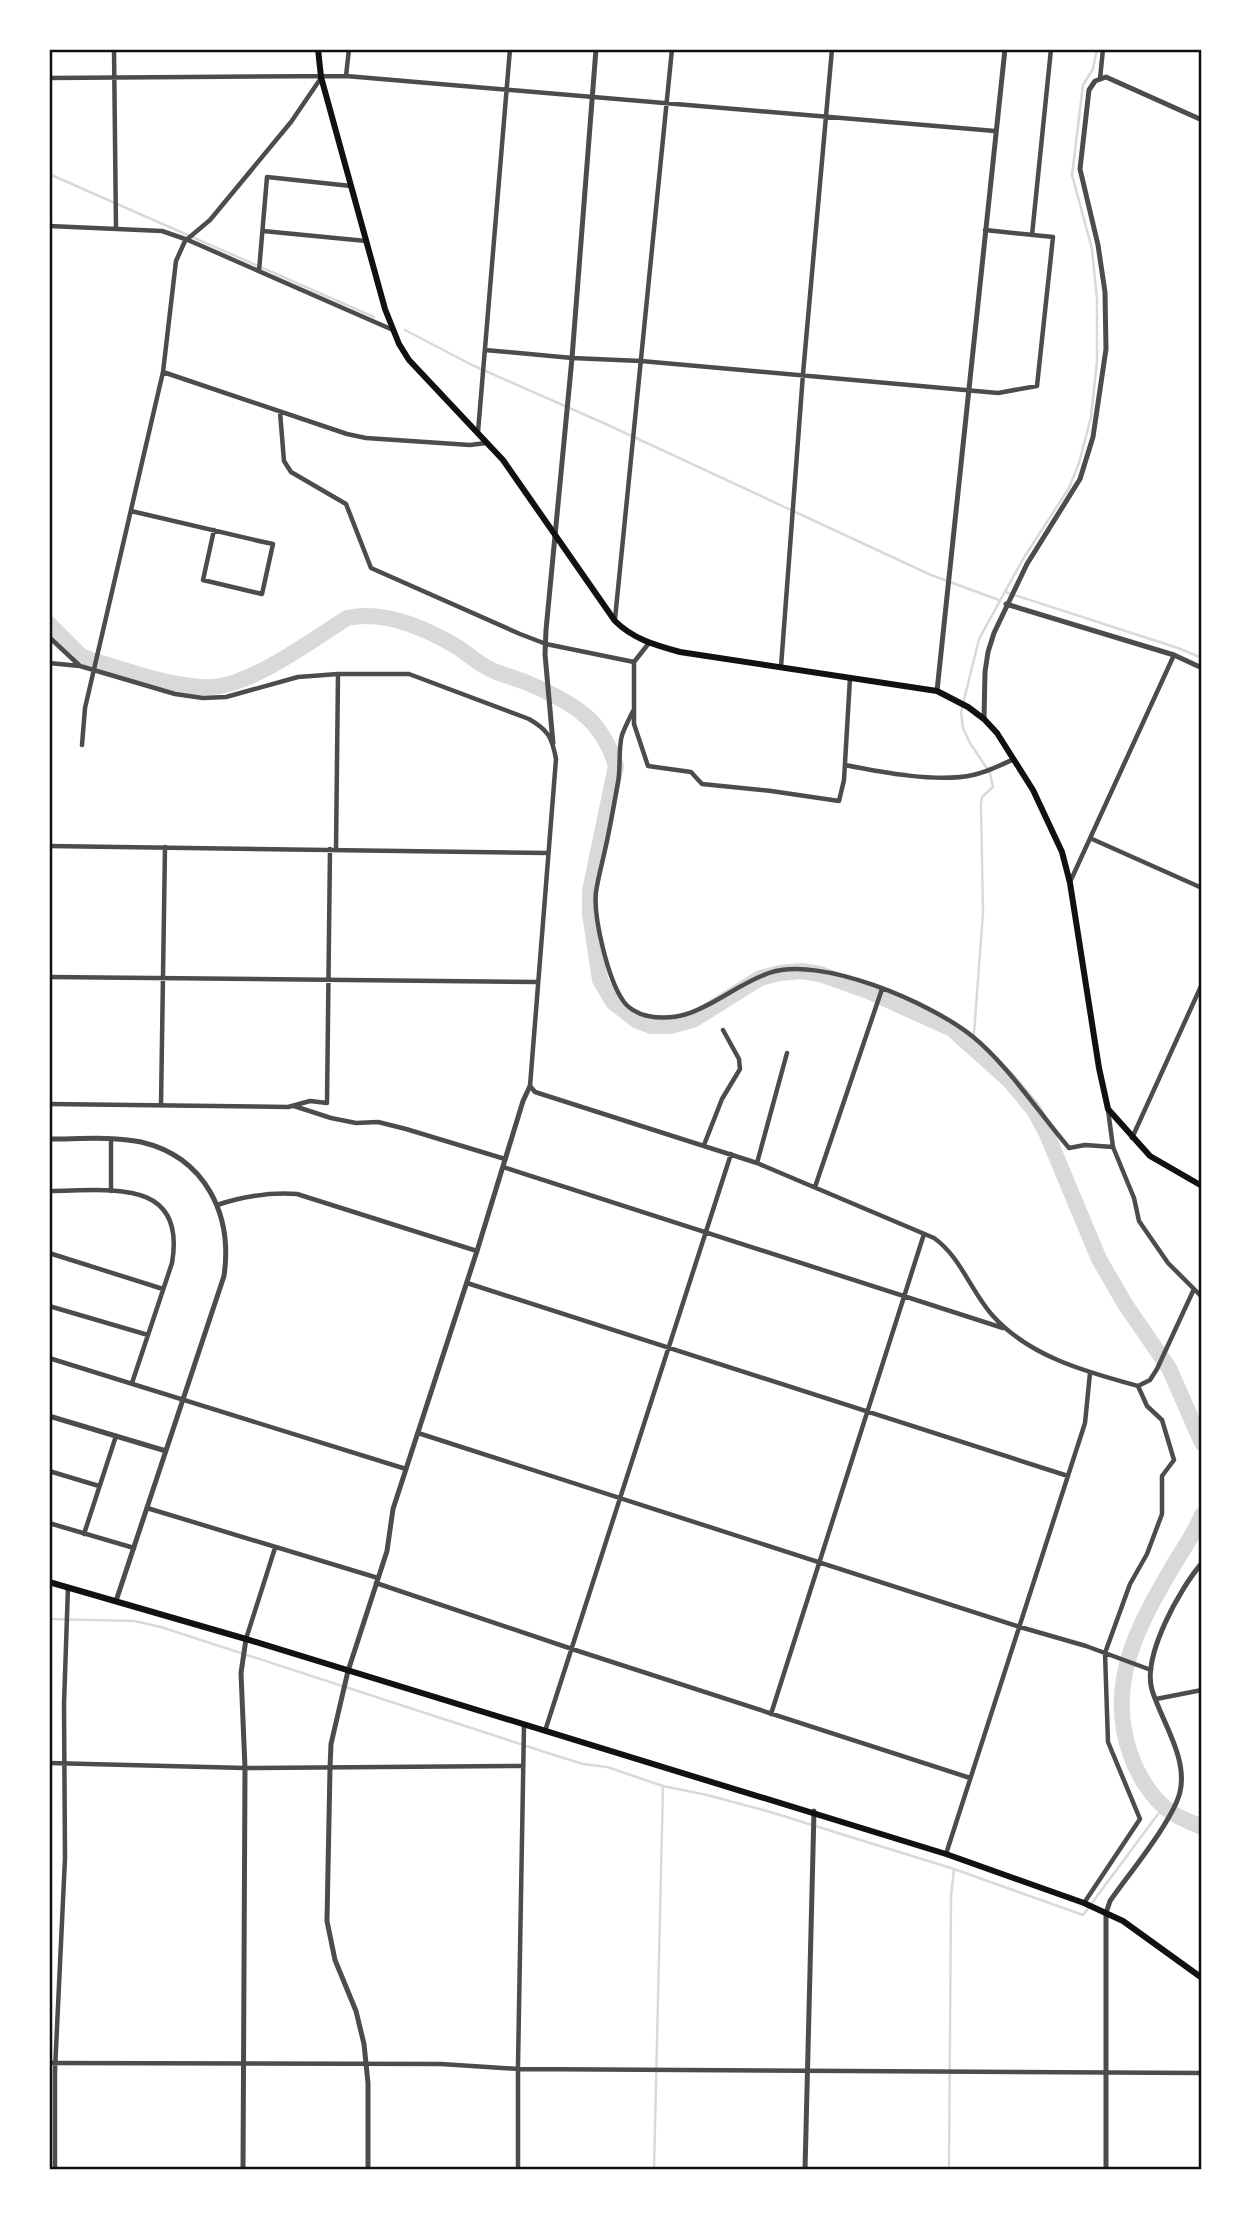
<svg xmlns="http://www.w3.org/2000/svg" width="1251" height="2219" viewBox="0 0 1251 2219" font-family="Ubuntu,sans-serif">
<rect width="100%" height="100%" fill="#fff"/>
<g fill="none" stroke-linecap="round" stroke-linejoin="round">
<path stroke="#d9d9d9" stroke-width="2.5" d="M49 174 374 317
M405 330 472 365 608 425 931 575 999 600
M1005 592 1178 648 1202 658
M973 1047 983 913 981 804 982 797 993 787 990 773 970 743 963 728 961 712 979 639 1023 559 1069 488 1079 463 1091 417 1097 361V300L1092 249 1072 175 1083 85 1093 69 1097 49
M49 1619 134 1621 161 1627 554 1755 583 1764 607 1767 663 1786 707 1795 767 1811 954 1869 1083 1915 1164 1806
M654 2170 663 1786
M949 2170 951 1897 954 1869"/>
<path stroke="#d9d9d9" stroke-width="16" d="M49 624 81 656 91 660C128 670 175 689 213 687 251 685 314 639 347 618 382 610 423 627 454 645 466 652 477 663 490 669 501 675 514 677 525 682 544 690 566 700 582 713 598 725 611 747 616 766L590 891V914L600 980 613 1002 636 1020 651 1026H670L693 1020 760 978 780 973 801 971 820 974 868 991 952 1029 1009 1080 1034 1110 1046 1132 1099 1259 1125 1304 1169 1368 1202 1443
M1202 1515C1195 1533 1183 1549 1173 1566 1138 1626 1106 1683 1130 1753 1137 1774 1151 1797 1168 1810 1178 1818 1191 1822 1202 1827"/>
<path stroke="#4c4c4c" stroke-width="4.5" d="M114 49 116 229
M346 76 349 49
M49 78 346 76 995 131
M1100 79 1103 49
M49 226 162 231 188 240 393 330
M263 231 366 241
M1032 235 1051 49
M259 271 267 177 351 186
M485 350 572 358 641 361 998 393 1037 386 1053 237 985 230
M163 372 347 434 366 438 470 445 486 443
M280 412 284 461 291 472 346 504 371 568 520 634 546 644 634 662 649 643
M478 432 510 49
M131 511 259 541 273 544 262 594 203 580 214 530
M615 619 672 49
M49 637 80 666
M634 662V724L648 766 691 772 702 784 771 791 839 801 844 780 850 678
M49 663 80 666 175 694 203 698 226 697 298 677 338 674H409L529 719C548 730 552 737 556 759L530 1086 535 1092 757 1163 934 1238C961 1257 971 1292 993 1316 1030 1357 1087 1372 1138 1386L1150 1380 1157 1369 1194 1289
M781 667 803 374 832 49
M633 711C629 719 625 727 622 735 618 750 621 767 618 782 614 805 610 828 605 850 602 864 598 878 596 892 593 917 608 978 622 999 627 1008 638 1014 648 1016 695 1026 726 988 769 973 821 955 931 1003 972 1036 1006 1063 1040 1114 1069 1148L1085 1145 1113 1147
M82 745 85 708 163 372 176 261 185 241 210 220 291 122 321 78
M845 765C880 772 938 783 973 775 987 772 1001 765 1014 759
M1092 839 1202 888
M49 846 548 853
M336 849 338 674
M1070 882 1174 655
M49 977 537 982
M49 1104 288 1107 310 1101 327 1103 330 849
M161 1105 165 847
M294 1106 331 1118 356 1123 378 1122 406 1129 505 1159
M1108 1110 1113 1147 1134 1198 1139 1221 1168 1263 1202 1297
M1132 1138 1202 984
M704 1145 722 1099 740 1069 739 1059 723 1030
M757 1163 787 1053
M503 1167 1003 1328
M815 1187 882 989
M49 1191C107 1191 187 1176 172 1263L132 1383
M111 1191V1140
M217 1205C244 1196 268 1192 297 1194L477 1251
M49 1253 163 1289
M467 1283 1068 1476
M49 1306 148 1335
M49 1358 406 1469
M418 1433 1020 1627 1086 1646 1151 1670
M49 1471 99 1486
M147 1508 378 1578
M49 1523 134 1548
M84 1534 116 1436
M376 1583 572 1649 970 1778
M246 1639 275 1548
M1156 1699 1202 1690
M771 1714 924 1234
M545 1731 731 1154
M49 1763 245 1768 523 1766
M946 1854 1085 1423 1090 1373
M1084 1903 1140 1819 1108 1742 1105 1653 1130 1584 1147 1554 1162 1514V1476L1174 1460 1162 1420 1147 1406 1138 1386
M49 2063 441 2064 518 2069 1202 2073
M55 2170V2070L65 1858 64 1704 68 1587
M518 2170V2065L524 1725"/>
<path stroke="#4c4c4c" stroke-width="5" d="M1006 604 1174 655 1202 668
M937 691 1005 49
M984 719 985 672 988 652 994 633 1027 564 1080 479 1093 437 1106 349 1105 292 1098 245 1080 169 1089 90 1095 81 1106 77 1202 120
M553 743 545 654 546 630 572 358 596 49
M49 1139C79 1139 112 1136 141 1142 205 1157 233 1214 224 1276L116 1601
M49 1416 166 1451
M243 2170 245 1768 241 1673 246 1639
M368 2170V2083L364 2044 356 2011 335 1960 327 1921 330 1768 331 1744 348 1671 387 1551 393 1509 477 1251 523 1101 530 1086
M805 2170 814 1811
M1106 2170V1913L1110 1901C1128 1875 1173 1821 1180 1792 1188 1758 1162 1722 1152 1690 1142 1656 1180 1588 1202 1563"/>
<path stroke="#111" stroke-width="6" d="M318 49 321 77 385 309 399 344 409 360 503 460 615 621C633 639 655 645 680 652L937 691 968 707 984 719 997 733 1033 790 1062 852 1070 883 1099 1068 1108 1109 1150 1156 1202 1186
M49 1582 246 1639 946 1854 1084 1903 1123 1921 1202 1978"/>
</g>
<rect width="1251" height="2219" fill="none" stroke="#ffffff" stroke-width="102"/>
<rect x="51" y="51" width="1149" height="2117" fill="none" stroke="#111" stroke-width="2.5"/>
</svg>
